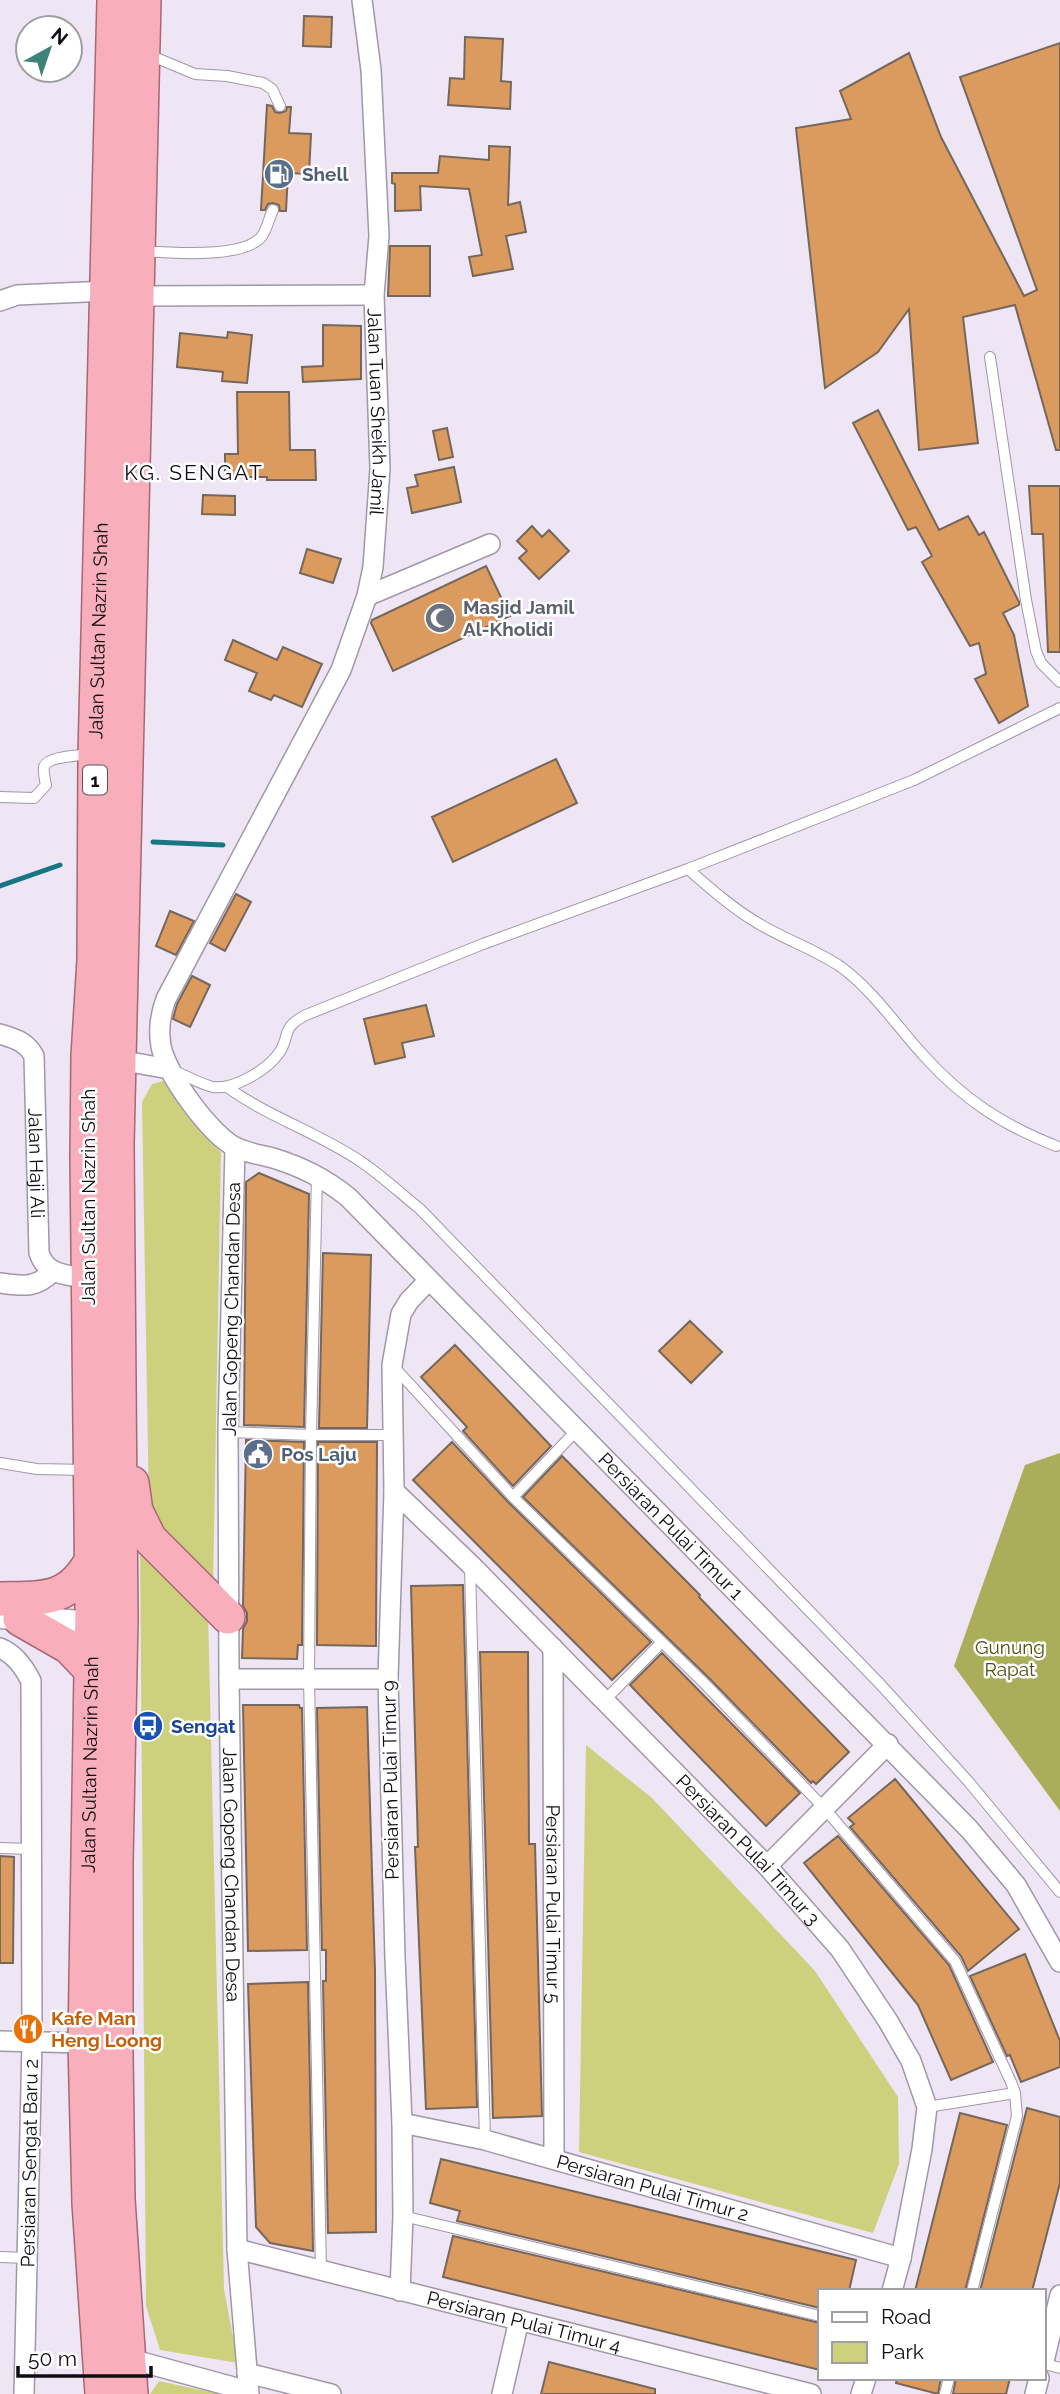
<svg xmlns="http://www.w3.org/2000/svg" width="1060" height="2394" viewBox="0 0 1060 2394" font-family="Raleway,sans-serif">
<rect width="100%" height="100%" fill="#eee5f5"/>
<path fill="#cdd17e" d="M167 1080 193 1123 221 1152 213 1588 149 1511 142 1102 152 1084Z
M140 1544 208 1612 224 2289 238 2363 160 2350 146 2306Z
M586 1745 652 1798 815 1971 898 2097 899 2164 873 2233 579 2152Z
M159 2381 219 2394H150Z"/>
<path fill="#aaad59" d="M1060 1453V1811L954 1666 1025 1465Z"/>
<g fill="none" stroke-linecap="round" stroke-linejoin="round">
<path stroke="#177681" stroke-width="5" d="M153 842 223 845
M0 886 60 865"/>
</g>
<path fill="#db9b5f" stroke="#75675c" stroke-width="2" d="M304 16 332 17 331 47 303 46Z
M465 37 503 39 501 81 511 82 510 109 448 105 450 78 464 79Z
M1060 43V450H1056L1015 305 963 317 978 443 919 450 909 309 878 352 825 388 796 128 851 119 840 91 909 53 941 137 1024 296 1037 290 960 77Z
M267 105 272 106 275 112 280 113 286 111 287 107H291L289 133 311 134 309 174 288 173 286 211H280L279 205 273 203 268 204 265 210H261Z
M489 146 510 147 508 205 520 202 526 232 506 236 513 269 473 276 469 257 482 255 469 189 420 186 421 210 395 211V184L392 183V173H438L440 156 489 160Z
M390 246H430V296H388Z
M323 325 361 326V379L303 382 302 367 323 366Z
M228 332 252 335 247 383 222 381 223 372 177 367 180 333 227 338Z
M237 392H289L290 450H315L316 480H267V477H225V454H238Z
M878 410 939 530 968 516 979 535 984 532 1019 602V605L1003 613 1014 635 1028 706 999 723 975 679 986 674 979 643 970 646 922 562 932 556 916 527 908 530 853 423Z
M447 428 453 457 439 460 433 431Z
M454 467 461 502 412 513 407 488 418 486 415 475Z
M1029 486H1060V652H1048L1043 534H1032Z
M203 495 235 496V515L202 514Z
M532 526 542 537 549 530 569 551 539 579 519 558 527 551 517 541Z
M307 549 341 559 333 583 300 573Z
M486 566 510 616 393 671 371 623 372 620Z
M233 640 277 660 283 647 322 664 302 707 274 695 271 700 249 691 257 673 225 660Z
M556 759 577 803 453 862 432 817Z
M236 894 251 902 225 951 210 943Z
M170 911 194 921 176 955 156 946Z
M192 976 210 985 190 1027 173 1019 177 1004Z
M426 1005 434 1036 402 1043 405 1057 375 1064 364 1019Z
M259 1173 309 1194 304 1427 244 1425 246 1182Z
M323 1253 371 1255 367 1428H319Z
M690 1321 722 1352 691 1383 659 1351Z
M455 1345 551 1446 513 1486 463 1431 467 1427 421 1377Z
M246 1440 304 1442 302 1645H298L297 1659 242 1658 243 1629 247 1621V1613L243 1606Z
M318 1442H377L376 1646 317 1645Z
M452 1442 508 1502 651 1642 612 1680 413 1480Z
M562 1456 700 1595 699 1597 849 1752 816 1784 813 1781 811 1783 710 1679 523 1497Z
M463 1585 477 2107 426 2109 415 1847H418L411 1586Z
M480 1652H528L529 1844H535L542 2116 493 2118Z
M662 1653 800 1793 766 1826 630 1685Z
M243 1705H299L300 1708H302L307 1950 248 1951Z
M367 1707 375 1971 376 2232 328 2233 323 1981H326V1950H322L317 1708Z
M895 1779 1019 1929 968 1971 961 1956 850 1827 854 1824 848 1818Z
M838 1836 949 1965 993 2062 951 2080 918 2005 804 1863Z
M0 1856 14 1857 13 1963H0Z
M1025 1954 1060 2041V2067L1021 2082 1010 2055 1007 2056 970 1976Z
M308 1982 313 2251 270 2243 256 2227 248 1984Z
M1027 2108 1060 2117V2183L1032 2291H980Z
M960 2113 1007 2125 965 2291H915Z
M441 2159 856 2260 849 2291H820V2308L457 2221 460 2211 430 2203Z
M453 2236 820 2323V2370L443 2277Z
M549 2362 655 2389V2394H541Z
M897 2378H941L938 2394 896 2383Z
M956 2378H1010L1006 2394H953Z"/>
<g fill="none" stroke-linecap="round" stroke-linejoin="round">
<g stroke="#a097a7" stroke-width="12">
<path id="service" d="M147 54 195 74 227 76 263 83 272 89 280 106
M144 251C170 253 245 259 262 236 267 229 269 218 273 210
M990 357 1026 600 1036 651 1041 663 1060 682
M0 797 34 798 46 785C45 780 43 771 44 767 47 756 79 756 89 754
M688 869C710 888 731 907 756 922 783 939 815 949 841 967 874 991 898 1028 925 1057 964 1100 1003 1125 1056 1146
M172 1070C185 1075 200 1084 213 1087 234 1090 267 1070 279 1053 291 1036 280 1028 306 1015L483 944 688 869 914 780 1060 708
M227 1087C270 1118 317 1132 360 1161 381 1175 400 1193 420 1209L881 1685 968 1781 1060 1892
M317 1175 311 1435 309 1678 321 2271
M395 1368 513 1497 705 1684 825 1809 955 1961 1011 2082 1015 2093 1017 2116 972 2291
M228 1432 311 1435H392
M0 1463 37 1469 87 1470
M513 1497 576 1431
M470 1568 485 2140
M604 1701 662 1642
M0 1848 31 1849
M927 2107 1015 2093
M403 2216 820 2316
M0 2257 27 2258
M1044 2364 1060 2368
M945 2394 949 2378"/>
</g>
<g stroke="#a097a7" stroke-width="22">
<g id="minor">
<path id="s1" d="M362 0 371 70 379 236 374 295 380 469 373 567 367 596 341 670 166 999C160 1015 158 1029 161 1046 166 1074 211 1136 237 1148 248 1153 261 1155 273 1158 302 1167 324 1178 348 1197L969 1829 1016 1885 1060 1962"/>
<path d="M137 296 374 295"/>
<path d="M0 301 17 295 108 291"/>
<path d="M367 596 490 544"/>
<path id="s2" d="M0 1034C15 1039 26 1041 34 1056L39 1253C47 1276 66 1274 88 1279"/>
<path d="M119 1060 169 1069"/>
<path id="s3" d="M235 1147 228 1432 229 1679 237 2249 249 2394"/>
<path d="M0 1283C23 1286 36 1289 53 1271"/>
<path id="s4" d="M394 1491 470 1564 767 1866 840 1949 888 2021 911 2061 927 2107 922 2149 901 2258 892 2291"/>
<path d="M0 1648C15 1654 24 1667 31 1681L32 2042 24 2394"/>
<path id="s5" d="M553 1648 554 2159"/>
<path d="M229 1679H388"/>
<path d="M767 1866 888 1744"/>
<path d="M0 2041 85 2043"/>
<path id="s6" d="M402 2123 485 2140 901 2258"/>
<path id="s7" d="M237 2249 811 2394"/>
<path d="M400 2291 403 2216 402 2123 395 1958 388 1679 394 1491 392 1365 401 1314 409 1301 429 1280"/>
<path d="M127 2358 248 2391"/>
<path d="M1044 2361 1060 2295"/>
<path d="M247 2373 331 2394"/>
<path d="M502 2394 519 2320"/>
<path d="M861 2394 866 2378"/>
<path d="M1035 2394 1039 2378"/>
</g>
</g>
<g stroke="#a097a7" stroke-width="27">
<path id="tertiary" d="M0 1616 91 1624"/>
</g>
<g stroke="#a56875" stroke-width="36">
<g id="trunk">
<path d="M132 1483 136 1511 150 1539 228 1617"/>
<path d="M0 1599C42 1598 70 1602 92 1559"/>
<path d="M20 1619 69 1647 90 1669"/>
<path id="s8" d="M102 2394 89 2203 85 2043 92 1609 87 1157 88 1056 94 960 95 754 114 0"/>
<path d="M131 2394 118 2199 116 2053V1862L121 1620 117 1144 144 0"/>
</g>
</g>
<use href="#service" stroke="#fff" stroke-width="10"/>
<use href="#minor" stroke="#fff" stroke-width="19"/>
<use href="#tertiary" stroke="#fff" stroke-width="24"/>
<use href="#trunk" stroke="#f8aebb" stroke-width="33"/>
</g>
<defs>
<g id="fuel-disc" transform="scale(1.575)"><circle r="9.5" fill="#5c6f8a" stroke="#fff"/><path d="M-5.5-6h7V0h2V4h1.3V-2.5L3-4.5l.8-.8L6-3V5H2.5V1h-1V6h-7ZM-4.2-4.7v3.2H.2V-4.7Z" fill="#fff"/></g>
<g id="mosque-disc" transform="scale(1.575)"><circle r="9.5" fill="#6b7280" stroke="#fff"/><path d="M3.5-4.9A6 6 0 1 0 3.5 4.9A5 5 0 1 1 3.5-4.9Z" fill="#fff"/></g>
<g id="civic-disc" transform="scale(1.575)"><circle r="9.5" fill="#5c6f8a" stroke="#fff"/><path d="M-.6-6.5H3V-4.5H.6V-3L4-1V1h2V6H-6V1h2V-1L-.6-3ZM-1.2 2.5V6h2.4V2.5Z" fill="#fff"/></g>
<g id="bus-disc" transform="scale(1.575)"><circle r="9.5" fill="#1a4fb4" stroke="#fff"/><path d="M-5-6H5V4H4V6H2V4H-2V6H-4V4H-5ZM-3.5-4V0h7V-4ZM-3.5 1.2v1.5H-2V1.2ZM2 1.2v1.5H3.5V1.2Z" fill="#fff"/></g>
<g id="restaurant-disc" transform="scale(1.575)"><circle r="9.5" fill="#e8710a" stroke="#fff"/><path d="M-5-6h1v4h1v-4h1v4h1v-4h1v5L-1.5 .5V6h-2V.5L-5-1ZM5-6V6H3V1.5H1.5Q1.5-4 5-6Z" fill="#fff"/></g>
</defs>
<g fill-rule="evenodd">
<use href="#fuel-disc" x="279" y="174"/>
<use href="#mosque-disc" x="440" y="618"/>
<use href="#civic-disc" x="258" y="1454"/>
<use href="#bus-disc" x="148" y="1726"/>
<use href="#restaurant-disc" x="28" y="2029"/>
</g>
<g text-anchor="middle" dominant-baseline="central" stroke-width="5" stroke-linejoin="round" paint-order="stroke">
<rect fill="#fff" stroke="#575559" stroke-width="2" x="83" y="765.5" width="24" height="29" rx="5"/>
<g font-size="18" font-weight="bold" fill="#0f0c12">
<text x="95" y="780">1</text>
</g>
<g font-size="19" font-weight="bold" fill="#4e5e75" stroke="#fff" text-anchor="start">
<text x="302" y="174">Shell</text>
<text x="281" y="1454">Pos Laju</text>
</g>
<g font-size="19" fill="#0f0c12" stroke="#fff">
<text stroke="none"><textPath href="#s1" startOffset="413">Jalan Tuan Sheikh Jamil</textPath></text>
<text stroke="none"><textPath href="#s8" startOffset="1764">Jalan Sultan Nazrin Shah</textPath></text>
<text stroke="none"><textPath href="#s2" startOffset="149">Jalan Haji Ali</textPath></text>
<text transform="translate(88 1197) rotate(-90)">Jalan Sultan Nazrin Shah</text>
<text transform="translate(231 1309) rotate(-89)">Jalan Gopeng Chandan Desa</text>
<text stroke="none"><textPath href="#s1" startOffset="1810">Persiaran Pulai Timur 1</textPath></text>
<text stroke="none"><textPath href="#s8" startOffset="630">Jalan Sultan Nazrin Shah</textPath></text>
<text transform="translate(390 1780) rotate(-91)">Persiaran Pulai Timur 9</text>
<text stroke="none"><textPath href="#s4" startOffset="504">Persiaran Pulai Timur 3</textPath></text>
<text stroke="none"><textPath href="#s3" startOffset="728">Jalan Gopeng Chandan Desa</textPath></text>
<text stroke="none"><textPath href="#s5" startOffset="256">Persiaran Pulai Timur 5</textPath></text>
<text transform="translate(29 2163) rotate(-89)">Persiaran Sengat Baru 2</text>
<text stroke="none"><textPath href="#s6" startOffset="259">Persiaran Pulai Timur 2</textPath></text>
<text stroke="none"><textPath href="#s7" startOffset="296">Persiaran Pulai Timur 4</textPath></text>
</g>
<g font-size="19" font-weight="bold" fill="#5b616d" stroke="#fff" text-anchor="start">
<text x="463" y="607">Masjid Jamil<tspan x="463" dy="22">Al-Kholidi</tspan></text>
</g>
<g font-size="19" fill="#4e500f" stroke="#fff">
<text x="1010" y="1647">Gunung<tspan x="1010" dy="22">Rapat</tspan></text>
</g>
<g font-size="19" font-weight="bold" fill="#164399" stroke="#fff" text-anchor="start">
<text x="171" y="1726">Sengat</text>
</g>
<g font-size="19" font-weight="bold" fill="#c56008" stroke="#fff" text-anchor="start">
<text x="51" y="2018">Kafe Man<tspan x="51" dy="22">Heng Loong</tspan></text>
</g>
<g font-size="21" letter-spacing="2" fill="#0f0c12" stroke="#fff">
<text x="194" y="472">KG. SENGAT</text>
</g>
</g>
<rect x="818" y="2289" width="228" height="91" fill="#ffffff" stroke="#9f9ea0" stroke-width="2"/>
<rect x="832" y="2312" width="35" height="10" fill="#ffffff" stroke="#9f9ea0" stroke-width="2"/>
<text x="881" y="2324" font-size="21" fill="#0f0c12">Road</text>
<rect x="832" y="2342" width="35" height="21" fill="#cdd17e" stroke="#9f9ea0" stroke-width="2"/>
<text x="881" y="2359" font-size="21" fill="#0f0c12">Park</text>
<g transform="translate(49 49) rotate(40)"><circle r="33" fill="#ffffff" stroke="#9f9ea0" stroke-width="2"/>
<path d="M0-5L12 26L0 18L-12 26Z" fill="#3e8379"/>
<text y="-10" font-size="19" font-weight="bold" text-anchor="middle" fill="#0f0c12">N</text>
</g>
<path d="M18 2366v10h133v-10" fill="none" stroke="#0f0c12" stroke-width="3.5"/>
<text x="28" y="2366" font-size="21" fill="#0f0c12" stroke="#ffffff" stroke-width="5" paint-order="stroke">50 m</text>
</svg>
